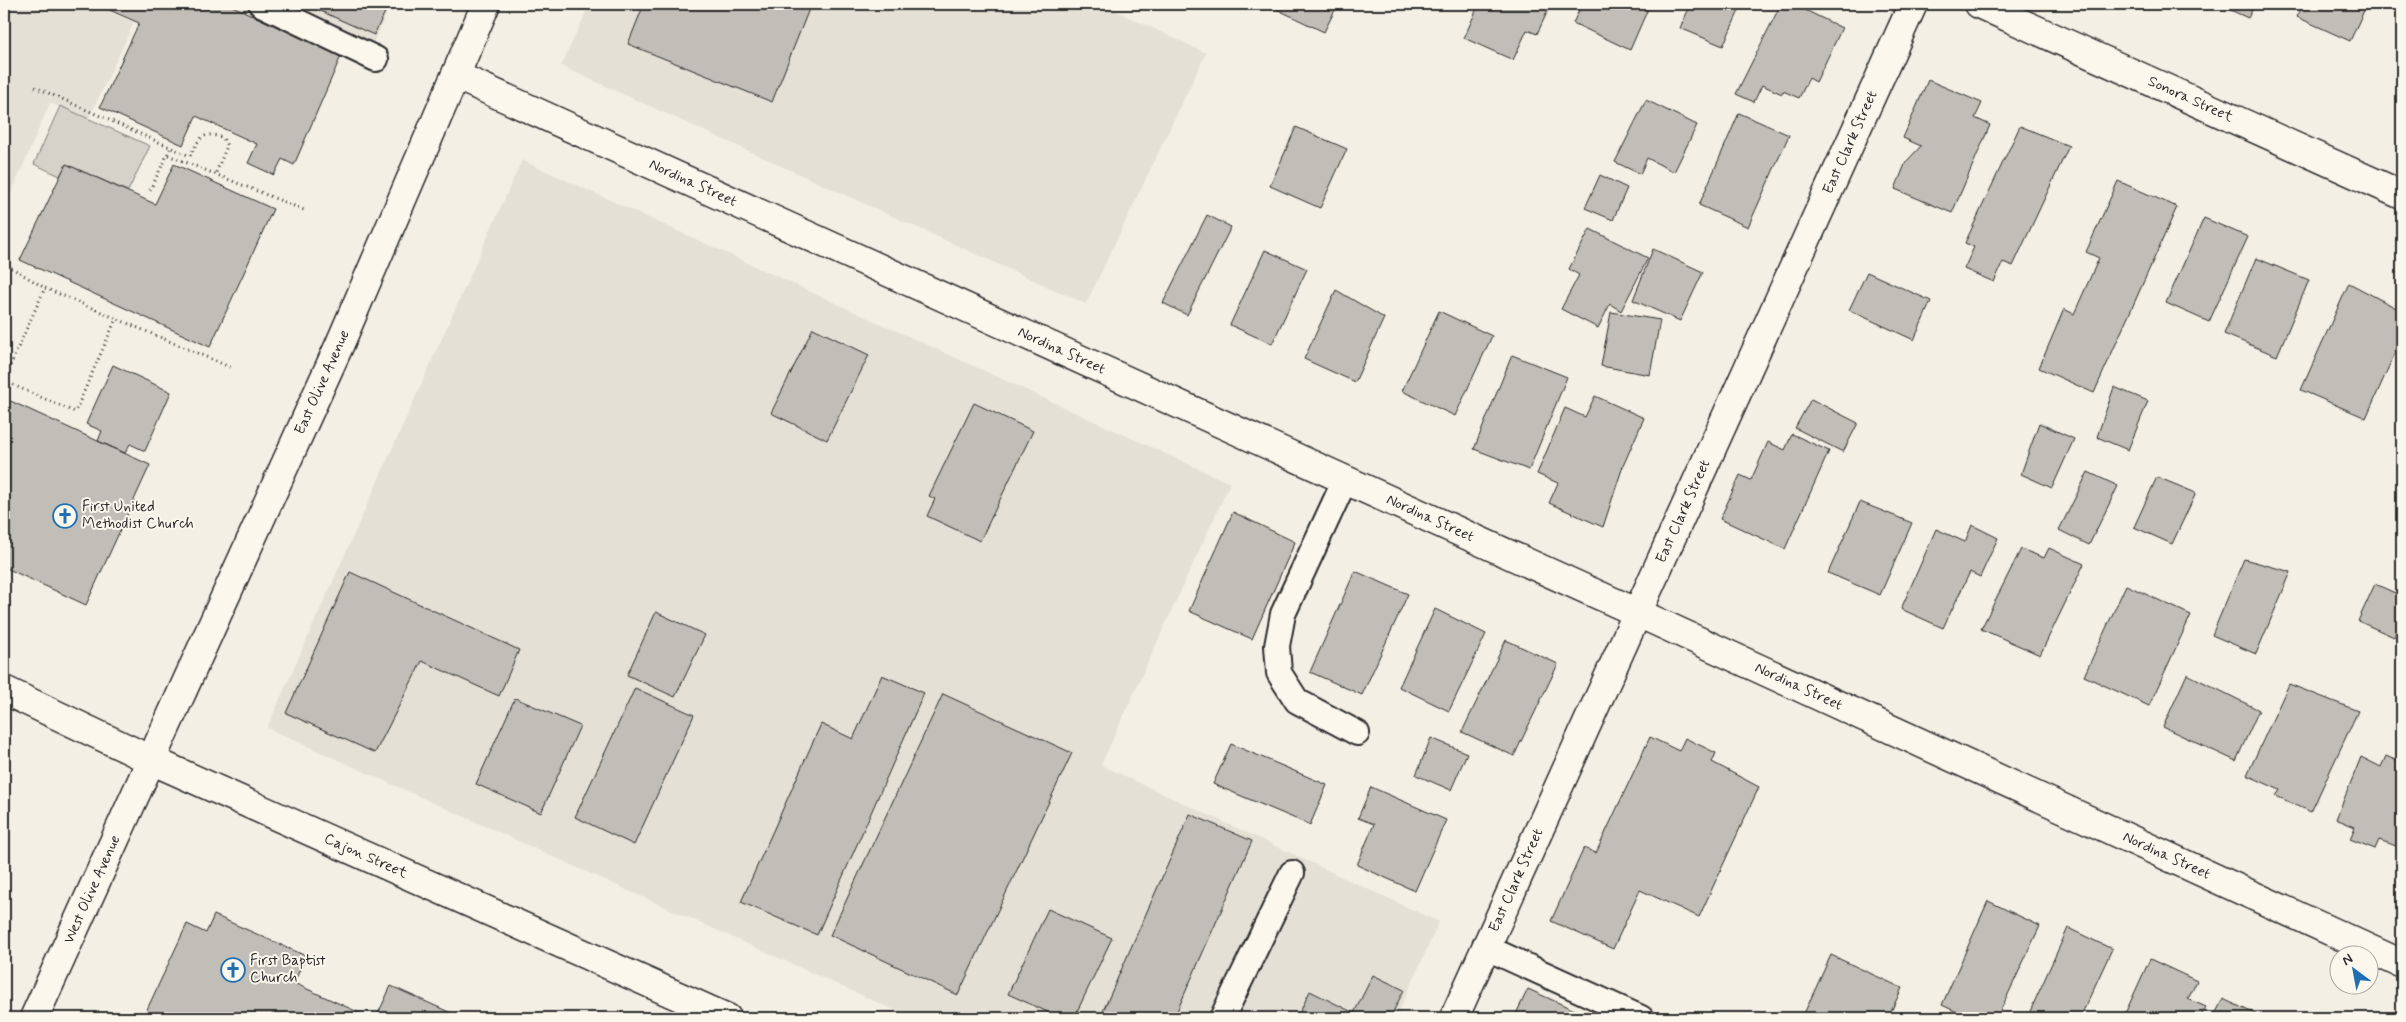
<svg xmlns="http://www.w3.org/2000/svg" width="2406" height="1022" viewBox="0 0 2406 1022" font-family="Mynerve,sans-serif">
<rect width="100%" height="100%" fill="#f3efe4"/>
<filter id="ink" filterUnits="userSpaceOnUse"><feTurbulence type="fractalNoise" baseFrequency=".02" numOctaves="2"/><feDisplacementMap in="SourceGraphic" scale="10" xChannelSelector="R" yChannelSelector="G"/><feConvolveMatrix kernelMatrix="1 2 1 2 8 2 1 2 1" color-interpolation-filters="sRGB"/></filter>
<g filter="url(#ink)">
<path fill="#e4e0d6" d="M4 4H104L103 8 134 23 88 120 50 103 4 210Z
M225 4H391L362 68Z
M590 4H1101L1206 53 1086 304 561 66Z
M522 160 1230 483 1101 765 1439 922 1396 1018H912L267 728Z"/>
<path fill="#d5d2c9" stroke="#807e7a" d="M60 106 150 146 128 191 66 164 60 176 34 164Z"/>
<path fill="#c0beb6" stroke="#2b2b2b" d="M107 4H228L341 56 294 165 282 159 274 175 248 163 257 144 196 116 183 145 100 107 139 23 105 8Z
M305 4H389L374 35Z
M644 4H811L772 102 628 44Z
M1266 4H1338L1324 32Z
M1479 4H1551L1537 34 1527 30 1513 60 1464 38Z
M1582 4H1650L1630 50 1573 23Z
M1691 4H1742L1723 46 1680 28Z
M1781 4H1793L1842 28 1816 82 1809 78 1799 98 1783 91 1782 94 1762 85 1754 102 1736 94Z
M2217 4H2255L2248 18Z
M2303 4H2367L2350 41 2297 17Z
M1928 80 1982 103 1975 118 1990 125 1952 213 1895 189 1906 162 1921 146 1903 138Z
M1646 100 1697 125 1674 172 1647 158 1640 174 1615 162Z
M1739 113 1789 135 1748 227 1699 205Z
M2020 126 2069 146 2013 266 2003 262 1994 282 1964 269 1974 247 1965 243Z
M1296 127 1347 149 1320 208 1270 186Z
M66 164 155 204 174 164 273 209 210 347 20 260Z
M1600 175 1627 188 1613 220 1585 208Z
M2118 181 2177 207 2094 393 2039 368 2064 309 2074 314 2099 258 2086 252Z
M1207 215 1231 227 1187 315 1163 303Z
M2204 218 2248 237 2209 322 2166 303Z
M1590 229 1648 258 1621 311 1610 304 1598 328 1561 309 1579 275 1569 269Z
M1653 249 1703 272 1680 321 1633 300Z
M1265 250 1307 269 1272 344 1230 325Z
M2256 258 2309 280 2277 356 2224 334Z
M1867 272 1931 301 1914 340 1849 310Z
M2349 283 2402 311V337L2366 418 2301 390Z
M1336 290 1384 318 1355 382 1304 359Z
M1439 311 1492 336 1455 416 1402 391Z
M1611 312 1660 320 1650 375 1601 366Z
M813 328 869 355 827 440 771 413Z
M1512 355 1567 377 1529 470 1474 449Z
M113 365 171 392 145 451 130 444 125 453 98 441 102 431 86 424Z
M2114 387 2148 401 2128 450 2097 437Z
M1595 396 1644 418 1623 466 1603 527 1549 503 1558 483 1537 474 1565 408 1585 417Z
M4 398 150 465 86 605 4 567Z
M1811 399 1858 423 1843 452 1795 428Z
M974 403 1033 431 980 541 927 516 935 499 929 496Z
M2039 423 2074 439 2052 488 2021 474Z
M1792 434 1829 451 1785 549 1720 519 1740 475 1751 480 1768 442 1785 450Z
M2088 472 2118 486 2089 545 2059 530Z
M2157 477 2196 493 2172 544 2134 527Z
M1860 502 1912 523 1880 595 1828 573Z
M1233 512 1295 542 1252 639 1189 611Z
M1972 525 1998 538 1980 577 1970 572 1943 628 1901 609 1936 529 1965 542Z
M2049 548 2084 564 2040 655 1981 629 2021 549 2044 558Z
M2244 559 2291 572 2256 654 2212 635Z
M1355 571 1408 594 1362 695 1310 672Z
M350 572 519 650 499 696 422 661 375 753 286 713Z
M2375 584 2402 596V620L2394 637 2358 621Z
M2126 585 2191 615 2149 706 2084 676Z
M1435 609 1486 634 1449 711 1399 687Z
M656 612 705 635 675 697 627 675Z
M1506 640 1558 664 1514 756 1462 732Z
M2187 674 2259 710 2236 761 2163 727Z
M882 675 924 693 817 935 741 902 821 724 853 739Z
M2289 684 2358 711 2311 812 2276 796 2280 790 2247 775Z
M635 688 694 715 634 845 575 817Z
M943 694 1072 753 958 995 830 935Z
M515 698 580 726 541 813 476 784Z
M1650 737 1679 751 1685 738 1716 753 1712 762 1759 787 1699 917 1640 890 1613 949 1551 921 1584 848 1596 853Z
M1431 738 1467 753 1451 790 1416 775Z
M1231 744 1327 785 1310 825 1213 784Z
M2386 756 2402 763V832L2396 846 2379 840 2375 849 2350 839 2355 827 2336 819 2361 757 2381 767Z
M1371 787 1446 820 1415 891 1357 865 1374 824 1358 818Z
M1190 814 1252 841 1174 1018H1100Z
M1988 901 2040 926 1997 1018H1970L1942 1005Z
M1048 909 1112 938 1074 1018H1061L1008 994Z
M214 915 306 956 294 983 371 1018H143L187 924 206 933Z
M2068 928 2112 949 2080 1018H2027Z
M1831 955 1902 988 1888 1018H1802Z
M2150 959 2197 981 2188 999 2206 1007 2200 1018H2123Z
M1373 975 1404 990 1390 1018H1297L1310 991 1354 1013Z
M391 986 460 1017 459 1018H376Z
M1528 989 1581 1013 1579 1018H1514Z
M2223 999 2264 1018H2213Z"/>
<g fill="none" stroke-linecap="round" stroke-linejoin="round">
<g stroke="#2b2b2b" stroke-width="28">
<path id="lane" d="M261 4 376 59
M1345 480 1283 614 1277 646 1279 673 1297 701 1357 733
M1487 948 1641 1018
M1222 1018 1292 873"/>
</g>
<g stroke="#2b2b2b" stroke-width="31">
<g id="street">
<path id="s1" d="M1979 4 2402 195"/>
<path id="s2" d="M457 76 1638 613 2402 964"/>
<path id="s3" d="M1454 1018 1913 4"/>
</g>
</g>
<g stroke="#2b2b2b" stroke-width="31">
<g id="secondary">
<path id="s4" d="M4 690 151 760 727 1018"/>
<path id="s5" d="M34 1018 339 346 486 4"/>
</g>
</g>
<path stroke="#2b2b2b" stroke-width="3" stroke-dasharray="1 4" stroke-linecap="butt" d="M35 87 190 156C199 139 202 130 223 138L227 146 215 175
M168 155 304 210
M150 190 170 149
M7 265 45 288
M4 379 45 288 232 368
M4 381 75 412 116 319"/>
<use href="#lane" stroke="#fbf7ec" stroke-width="24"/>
<use href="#street" stroke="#fbf7ec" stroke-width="28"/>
<use href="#secondary" stroke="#fbf7ec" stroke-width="28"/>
</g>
</g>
<defs>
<g id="church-ring" transform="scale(1.25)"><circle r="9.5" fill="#fbf7ec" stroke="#1f6fb2" stroke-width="1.5"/><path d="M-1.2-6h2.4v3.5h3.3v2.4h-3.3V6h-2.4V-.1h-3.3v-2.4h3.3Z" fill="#1f6fb2"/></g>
</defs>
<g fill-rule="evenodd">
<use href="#church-ring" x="65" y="516"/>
<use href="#church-ring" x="233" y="970"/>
</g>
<g text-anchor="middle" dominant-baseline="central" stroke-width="4" stroke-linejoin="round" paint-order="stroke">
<g font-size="15" fill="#2b2b2b" stroke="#fbf7ec">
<text stroke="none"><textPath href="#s1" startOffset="232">Sonora Street</textPath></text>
<text stroke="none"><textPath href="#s3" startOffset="961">East Clark Street</textPath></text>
<text stroke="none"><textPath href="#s2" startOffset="259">Nordina Street</textPath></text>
<text stroke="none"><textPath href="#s2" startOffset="664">Nordina Street</textPath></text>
<text stroke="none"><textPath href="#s5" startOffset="698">East Olive Avenue</textPath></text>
<text stroke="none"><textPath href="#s3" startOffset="556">East Clark Street</textPath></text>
<text stroke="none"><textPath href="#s2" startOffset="1069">Nordina Street</textPath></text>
<text stroke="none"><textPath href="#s2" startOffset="1474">Nordina Street</textPath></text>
<text stroke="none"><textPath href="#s4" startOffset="398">Cajon Street</textPath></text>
<text stroke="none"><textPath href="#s2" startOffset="1879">Nordina Street</textPath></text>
<text stroke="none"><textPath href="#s3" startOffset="151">East Clark Street</textPath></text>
<text stroke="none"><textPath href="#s5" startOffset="141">West Olive Avenue</textPath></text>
</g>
<g font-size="15" fill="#2b2b2b" stroke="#fbf7ec" text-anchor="start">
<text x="82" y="507">First United<tspan x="82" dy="17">Methodist Church</tspan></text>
<text x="250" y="961">First Baptist<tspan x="250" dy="17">Church</tspan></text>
</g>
</g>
<rect width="2406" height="1022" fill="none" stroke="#fbf7ec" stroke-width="20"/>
<rect x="10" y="10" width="2386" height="1002" fill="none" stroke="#2b2b2b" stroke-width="2" filter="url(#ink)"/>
<g transform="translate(2354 970) rotate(328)"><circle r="24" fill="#fbf7ec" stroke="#a8a59f"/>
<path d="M0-4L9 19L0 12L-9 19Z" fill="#1f6fb2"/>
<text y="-8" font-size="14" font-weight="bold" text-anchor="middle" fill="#2b2b2b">N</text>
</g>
</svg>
